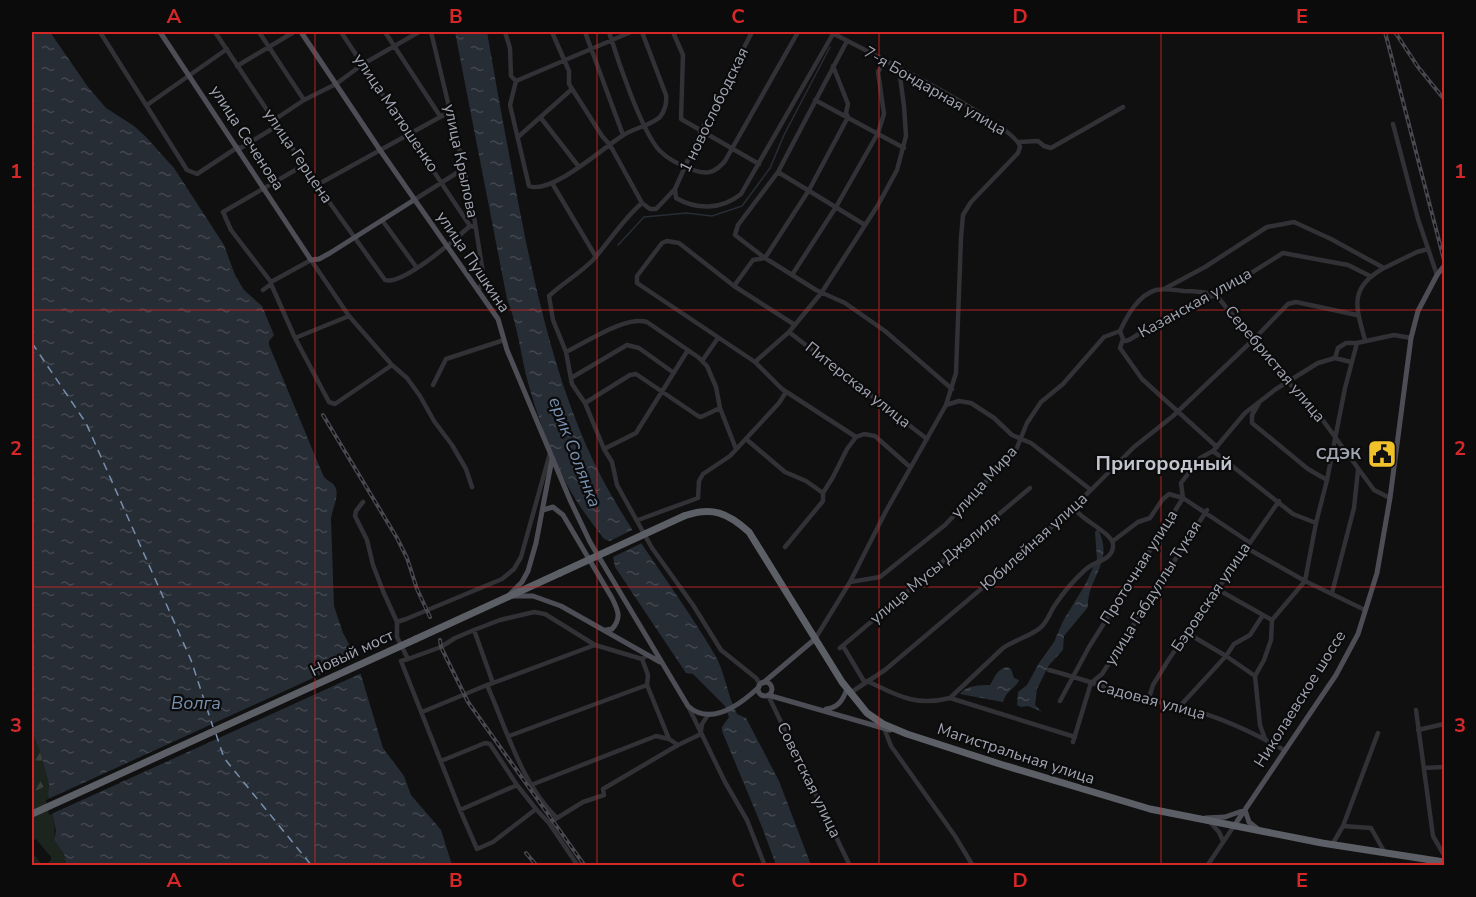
<svg xmlns="http://www.w3.org/2000/svg" width="1476" height="897" viewBox="0 0 1476 897" font-family="'Nunito Sans',sans-serif">
<defs>
<pattern id="forest-firs" width="22" height="20" patternUnits="userSpaceOnUse" patternTransform="scale(1.5)"><rect width="22" height="20" fill="#1c241e"/><path d="M5 1l3.5 6h-7zM16 11l3.5 6h-7z" fill="#3a413c"/></pattern>
<pattern id="water-ripples" width="26" height="14" patternUnits="userSpaceOnUse" patternTransform="scale(1.5)"><rect width="26" height="14" fill="#272d35"/><path d="M2 4q2-2 4 0t4 0M15 11q2-2 4 0t4 0" fill="none" stroke="#434850"/></pattern>
</defs>
<rect width="100%" height="100%" fill="#101011"/>
<path fill="#1c241e" d="M49 784C46 803 58 821 54 840L64 854 66 865H32V853L42 864H47L51 860V857L36 839 32 841V793Z"/>
<path fill="url(#forest-firs)" d="M32 732 41 754 49 784 32 793Z"/>
<path fill="url(#water-ripples)" d="M32 32H50L88 87 106 108 134 126 146 137 174 168 224 245 235 275 244 290 262 306 274 335 269 341V345L323 475C326 481 331 481 334 485 341 494 332 508 331 519L334 606 343 633 355 655 383 748 404 776 411 795 441 830 452 865H66L64 854 54 840 56 831 48 793 49 784 41 754 32 732Z
M455 32H487C499 102 512 172 526 242 542 316 560 389 592 458 625 529 676 588 715 655 725 672 727 695 737 714L746 718 779 781 811 865H776L762 827 722 731V727L729 717 725 706 693 674 686 673 615 567 610 541 604 539C592 523 580 508 570 490 552 458 535 410 526 375 520 349 517 324 507 299Z
M1098 529C1115 563 1087 577 1088 607L1064 636 1063 650 1049 665 1037 689 1035 705 1042 712 1028 706 1021 707 1017 705 1018 692 1027 685 1039 663 1054 642 1063 621 1085 585 1097 559 1095 532Z
M1007 667 1011 669 1014 678 1019 680C1016 689 1007 689 1003 702L960 694C966 685 980 685 990 685 995 677 997 669 1007 667Z"/>
<path fill="#101011" d="M634 529 644 542 611 558 608 543H606Z
M359 657 364 672 49 815 46 800Z"/>
<g fill="none" stroke-linecap="round" stroke-linejoin="round">
<path stroke="#272d35" stroke-width="1.5" d="M618 245 644 217 686 213 712 216 742 206 770 168 784 135 830 47"/>
<path stroke="#788fae" stroke-width="1.5" stroke-dasharray="8 6" stroke-linecap="butt" d="M32 343 86 423 191 660 213 727
M216 734 224 758 312 866"/>
<path stroke="#313136" stroke-width="4.5" d="M100 32 187 170 197 174 238 147
M215 32 317 185 385 280C402 286 456 239 470 226L475 227
M259 32 304 100
M341 32 470 226
M385 32 440 116
M431 32 471 198 484 279 478 291
M505 32 510 48 511 76 516 81 510 105 529 186C551 195 603 148 622 136 633 128 650 126 660 117 665 111 667 102 666 95L642 32
M552 32 569 71V84L602 136 610 145 642 203
M585 32 623 135
M609 32C617 58 642 133 660 151 669 160 682 166 693 170 707 175 715 173 725 161L798 32
M673 32 683 55 681 119 759 164
M752 32 701 131 675 189 656 209H650L642 203C623 219 610 241 593 260 579 274 563 283 549 296L553 320 566 352 572 384 585 403 604 449 612 462 617 485 652 548 693 605 721 650 756 678 760 684
M847 41 778 172 738 225 735 235 765 258 816 290 845 303 885 331 952 389
M237 66 294 32
M516 81 631 32
M815 100 904 148
M147 105 227 49
M541 118 579 167
M274 120 304 100 336 84 363 64 419 32
M1393 124 1418 219 1437 275
M518 137 572 89
M1019 142 1038 141 1044 146 1051 148 1123 107
M239 149 277 126
M778 172 865 225
M552 183 596 257
M317 185 451 111
M675 189 676 198C697 210 721 210 741 194L833 34
M414 200 463 169
M382 220 417 268
M792 275 836 207 878 133 884 114 878 72 885 60
M271 282 231 230 223 212 304 165
M271 284 295 338 329 402 335 404 392 365
M734 286 753 260 765 258 809 190 848 117 846 113 848 104 833 66
M1164 289 1205 267 1267 227 1294 222 1331 239 1384 268 1417 252 1428 249
M263 290 271 284V282L311 260 349 316 392 365 407 378 420 396 434 421 452 445 466 469 472 487
M795 325 734 286 679 243 667 241 662 243 637 276V283L755 362 782 389 856 437
M789 332 927 439
M295 338 349 316
M1123 339 1125 341 1129 340 1185 306 1216 295 1283 253 1348 265 1370 276
M1365 340C1356 307 1348 288 1384 268
M566 352C585 343 626 315 647 322L698 357 707 366 716 387 720 408 736 449
M1335 358 1338 348 1346 343H1357L1394 335 1411 338
M702 361 718 338
M755 362 789 332 822 292 878 205 897 170 906 136 904 106 899 69
M571 378 627 345 639 348 674 373
M433 385 446 359 504 340
M585 403 630 375 636 374 698 416 701 417 720 408
M1259 403 1252 415V423L1308 469 1327 480
M946 405 959 401 971 403 994 418 1012 435 1031 443 1091 490
M856 437 864 434 875 436 910 467
M746 439 785 472 806 481 823 493
M1217 447 1142 379 1120 348 1123 339 1120 331C1127 316 1138 295 1156 290 1165 288 1175 290 1184 291 1195 291 1205 292 1216 295L1287 381 1316 411 1374 490 1390 498
M604 449 636 433 688 350
M1213 451 1293 514 1316 523
M363 502 356 511 355 516 367 540 373 565 383 591 397 622V637L408 659 401 661 460 810 477 849 493 842 536 809 549 823
M638 520 698 498 699 481 703 474 730 456 779 403 786 392
M1113 541 1138 522 1150 518 1162 500 1169 494 1183 498 1249 542
M785 547 823 501V493L833 477 847 449 856 437
M1245 547 1305 581 1365 610
M850 582 880 577 945 525 1016 450 1027 423 1041 402 1063 384 1104 337 1120 331
M1217 589 1272 620
M1332 593 1354 508 1358 470
M1272 620 1305 581 1316 523 1327 480 1345 388 1357 343
M397 622 406 619 502 579 514 569 521 557 550 453
M474 630 493 683 487 685C507 730 521 783 557 818
M1187 633 1226 656 1255 676
M815 639 850 582 886 511 946 405 956 373 961 238 963 215 971 202 1018 153 1020 147C1017 125 857 46 830 32
M843 646 865 683
M840 648 1030 488
M408 659 441 647 455 638 474 630 500 620 534 612 545 614 595 645
M642 659 648 675 647 685 669 739
M1049 670C1080 678 1110 689 1141 698 1152 698 1161 703 1172 705 1212 713 1249 730 1284 750
M867 681C897 695 915 707 950 698L1075 737
M493 683 595 645 642 659 648 655
M850 693 885 670 1019 557 1091 490 1134 447 1173 416 1254 339 1288 304 1296 302 1357 315
M768 695 850 866
M950 698 1003 648C1014 640 1031 636 1040 628 1047 623 1050 612 1055 605 1063 593 1074 580 1085 570 1095 560 1114 561 1113 544 1111 532 1081 520 1073 507
M1149 698 1153 685 1169 659 1279 501
M1060 701 1089 647 1183 498 1181 483 1200 458 1213 451 1245 413 1276 389 1318 363 1335 358 1351 362
M688 706 725 782 747 820 765 866
M1180 706 1226 656 1234 644 1250 635 1263 615
M1416 710 1433 836 1444 855
M422 712 487 685
M884 728 891 746 955 836 973 866
M1418 730 1444 724
M701 731 702 724 708 715
M509 736 647 685
M1265 739 1260 725 1255 676 1264 660 1271 640 1272 620
M1073 742 1091 683 1102 674 1207 510
M441 761 485 743 490 744 517 785 536 809
M1424 768 1444 767
M531 785 656 736 669 739 678 745
M460 810 517 785
M1209 821 1219 832 1223 841
M1343 826 1378 733
M1332 845 1343 826 1371 828 1385 853
M578 866 549 823 583 802 604 795 603 789 678 745 701 734
M1207 866 1234 826"/>
<path stroke="#4d4e55" stroke-width="5" d="M160 32 311 260 319 259 330 253 414 200
M301 32 380 150 498 319 507 350 570 500 590 542 688 706C711 727 741 704 759 687
M543 510 553 507 563 515 612 598C618 610 622 618 612 629L606 630
M509 595 522 582 528 571 536 543 552 459
M512 596H533L561 606 660 662
M758 689a7 7 0 1 1 14 0a7 7 0 1 1-14 0Z
M763 683 815 639
M768 695 890 730
M826 709C838 708 843 700 847 689
M1205 818 1225 817 1245 810 1249 822 1258 829
M1234 826 1336 675 1358 634 1377 573 1390 498 1411 338 1418 311 1437 275 1444 266"/>
<path stroke="#5d5f67" stroke-width="7" d="M684 516C712 506 728 513 749 532L842 682 867 713 883 724 907 734 1003 765 1150 809 1322 843 1444 862
M416 639 560 573"/>
<g stroke="#48494f" stroke-width="4">
<path id="rail" d="M1385 32 1444 260
M1395 32 1418 67 1444 99
M323 415 397 538 407 558 417 589 430 617
M440 640 441 647 468 702 585 866
M526 853 537 866"/>
</g>
<use href="#rail" stroke="#0b0b0c" stroke-width="1.5" stroke-dasharray="4.5" stroke-linecap="butt"/>
<path stroke="#5d5f67" stroke-width="7" d="M560 573 684 516
M32 814 416 639"/>
</g>
<path fill="none" stroke="#d62828" stroke-width="1.5" stroke-opacity="0.55" d="M315 32V866M597 32V866M879 32V866M1161 32V866M32 310H1444M32 587H1444"/>
<defs>
<g id="civic-square" transform="scale(1.5)"><rect x="-9" y="-9" width="18" height="18" rx="4" fill="#efc12a" stroke="#0b0b0c"/><path d="M-.6-6.5H3V-4.5H.6V-3L4-1V1h2V6H-6V1h2V-1L-.6-3ZM-1.2 2.5V6h2.4V2.5Z" fill="#111"/></g>
</defs>
<g fill-rule="evenodd">
<use href="#civic-square" x="1382" y="454"/>
</g>
<g text-anchor="middle" dominant-baseline="central" stroke-width="4.5" stroke-linejoin="round" paint-order="stroke">
<g font-size="16" fill="#a1a5b2" stroke="#0b0b0c">
<text transform="translate(935 91) rotate(30)">7-я Бондарная улица</text>
<text transform="translate(714 110) rotate(-64)">1 новослободская</text>
<text transform="translate(396 113) rotate(56)">улица Матюшенко</text>
<text transform="translate(247 138) rotate(57)">улица Сеченова</text>
<text transform="translate(298 156) rotate(56)">улица Герцена</text>
<text transform="translate(461 161) rotate(78)">улица Крылова</text>
<text transform="translate(473 262) rotate(56)">улица Пушкина</text>
<text transform="translate(1195 303) rotate(-29)">Казанская улица</text>
<text transform="translate(1275 364) rotate(50)">Серебристая улица</text>
<text transform="translate(858 385) rotate(38)">Питерская улица</text>
<text transform="translate(984 482) rotate(-48)">улица Мира</text>
<text transform="translate(1034 542) rotate(-42)">Юбилейная улица</text>
<text transform="translate(1139 567) rotate(-58)">Проточная улица</text>
<text transform="translate(935 568) rotate(-40)">улица Мусы Джалиля</text>
<text transform="translate(1153 593) rotate(-58)">улица Габдуллы Тукая</text>
<text transform="translate(1211 597) rotate(-56)">Бэровская улица</text>
<text transform="translate(352 653) rotate(-25)">Новый мост</text>
<text transform="translate(1300 699) rotate(-58)">Николаевское шоссе</text>
<text transform="translate(1151 700) rotate(15)">Садовая улица</text>
<text transform="translate(1016 754) rotate(18)">Магистральная улица</text>
<text transform="translate(809 780) rotate(64)">Советская улица</text>
</g>
<g font-size="16" font-weight="bold" fill="#a1a5b2" stroke="#0b0b0c" text-anchor="end">
<text x="1361" y="454">СДЭК</text>
</g>
<g font-size="18" font-style="italic" fill="#788fae" stroke="#0b0b0c">
<text transform="translate(575 452) rotate(69)">ерик Солянка</text>
<text x="196" y="703">Волга</text>
</g>
<g font-size="20" font-weight="bold" fill="#c2c4ce" stroke="#0b0b0c">
<text x="1164" y="463">Пригородный</text>
</g>
</g>
<rect width="1476" height="897" fill="none" stroke="#0b0b0c" stroke-width="66"/>
<rect x="33" y="33" width="1410" height="831" fill="none" stroke="#d62828" stroke-width="2"/>
<g font-size="20" text-anchor="middle" font-weight="bold" fill="#d62828">
<text x="174" y="23">A</text>
<text x="456" y="23">B</text>
<text x="738" y="23">C</text>
<text x="1020" y="23">D</text>
<text x="1302" y="23">E</text>
<text x="16" y="178">1</text>
<text x="1460" y="178">1</text>
<text x="16" y="455">2</text>
<text x="1460" y="455">2</text>
<text x="16" y="732">3</text>
<text x="1460" y="732">3</text>
<text x="174" y="887">A</text>
<text x="456" y="887">B</text>
<text x="738" y="887">C</text>
<text x="1020" y="887">D</text>
<text x="1302" y="887">E</text>
</g>
</svg>
